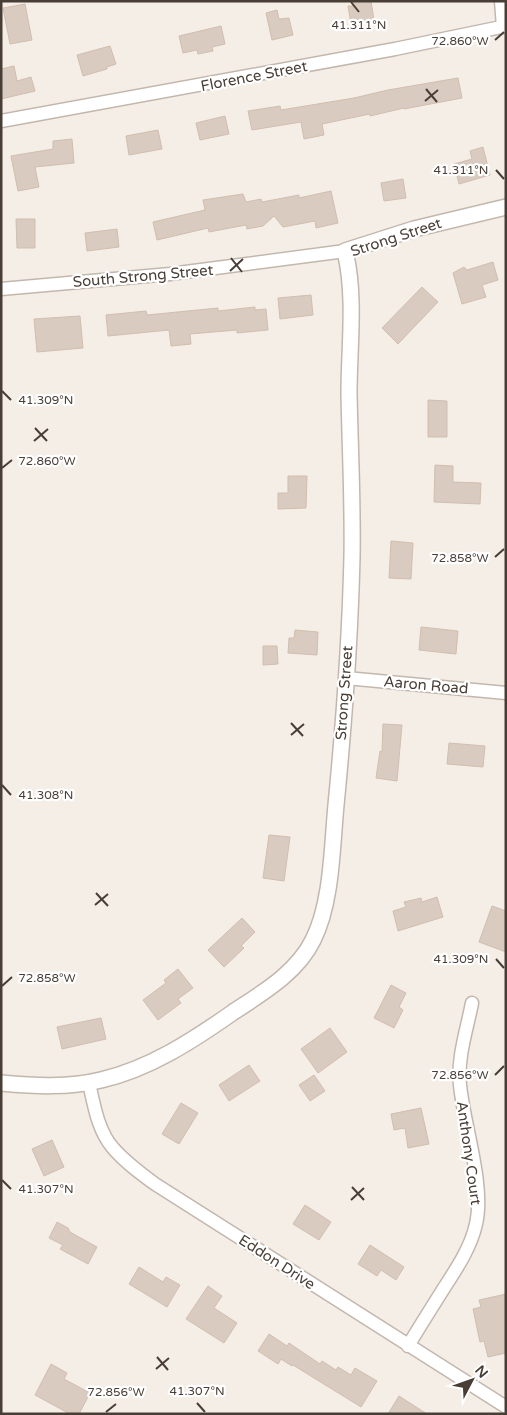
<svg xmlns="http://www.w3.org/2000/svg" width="507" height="1415" viewBox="0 0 507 1415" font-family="'Varela Round',sans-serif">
<rect width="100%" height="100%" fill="#f4eee7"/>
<path fill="#d9cbbf" stroke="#d1beaf" d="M353 1H371L374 20 351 24 348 6H353Z
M25 4 32 40 10 44 3 8Z
M277 10 279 19 289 18 293 35 272 40 266 13Z
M221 26 225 44 212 47 213 51 198 54 197 50 183 53 179 36Z
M110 46 116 64 107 67V69L83 76 77 55Z
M14 66 17 81 31 77 35 91 1 99V69Z
M458 78 462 98 404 109V108L370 116V114L322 124 324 135 304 139 301 122 252 130 248 111 280 106 281 110 354 98 388 90Z
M225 116 229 134 200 140 196 123Z
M158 130 162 149 129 155 126 136Z
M72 139 74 163 35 167 39 187 18 191 11 156 53 149V141Z
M483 147 490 175 459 184 454 164 472 159 470 151Z
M403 179 406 198 384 201 381 183Z
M331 191 338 223 316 228 315 221 283 227 274 216 263 226 247 229 246 225 209 232 208 228 157 240 153 222 205 210 203 200 243 194 246 202 261 199 262 202 299 195V198Z
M16 219H35V248H17Z
M117 229 119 247 87 251 85 233Z
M493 262 498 280 482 285 486 297 462 304 453 273 464 267 467 270Z
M422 287 438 302 398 344 382 328Z
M311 295 313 315 280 319 278 298Z
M255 307V310L266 309 268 330 237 333V330L190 334 191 344 171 346 169 330 108 336 106 315 146 311 147 315 218 308V311Z
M80 316 83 348 37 352 34 319Z
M428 400 447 401V437H428Z
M435 465 453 466V482L481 483 480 504 434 502Z
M288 476H307L306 508 278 509V493H288Z
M391 541 413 543 411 579 389 578Z
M421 627 458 631 456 654 419 650Z
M295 630 318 632 317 655 288 653 289 638H294Z
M263 646H277L278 664 263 665Z
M383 724 402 725 397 781 376 778 380 751 382 752Z
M449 743 485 746 483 767 447 764Z
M269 835 290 837 284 881 263 878Z
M437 897 443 917 398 931 393 911 406 907 404 902 421 898 422 902Z
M492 906 506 911V952L479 942Z
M242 918 255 932 241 946 244 948 224 967 208 950Z
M178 969 193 988 178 999 181 1003 158 1020 143 1000 166 983 164 980Z
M391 985 406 993 399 1007 403 1010 394 1028 374 1018Z
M101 1018 106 1039 62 1049 57 1027Z
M330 1028 347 1052 318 1073 301 1049Z
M249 1065 260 1081 229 1101 219 1085Z
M314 1075 325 1091 310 1101 299 1085Z
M181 1103 198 1113 179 1144 162 1134Z
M421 1108 429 1144 408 1148 405 1128 394 1130 391 1114Z
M52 1140 64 1167 44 1176 32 1149Z
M305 1205 331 1222 319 1240 293 1224Z
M57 1222 68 1228 70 1232 97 1247 88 1264 60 1249 63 1245 49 1238Z
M370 1245 404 1267 396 1280 381 1270 377 1276 358 1264Z
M139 1267 163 1282 166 1277 180 1285 167 1307 129 1284Z
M208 1286 222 1296 214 1308 237 1323 224 1343 186 1319Z
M506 1294V1353L488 1357 484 1341 480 1342 473 1309 481 1307 479 1300Z
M269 1334 287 1346 289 1343 320 1364 322 1361 336 1370 338 1367 351 1375 355 1368 377 1381 361 1407 293 1365 292 1366 281 1359 278 1364 258 1351Z
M51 1364 67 1373 64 1379 90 1393 79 1414H70L35 1395Z
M399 1396 427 1414H388Z"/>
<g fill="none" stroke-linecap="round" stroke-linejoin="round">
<g stroke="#c3b7ad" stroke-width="15">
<path id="minor" d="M501 1 503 27
M1 121 395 49 506 26
M1 289 170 274 345 251
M346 678 506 693
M89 1083C94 1105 98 1131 113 1148 125 1162 140 1173 155 1184L506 1407
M408 1346C420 1326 432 1307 444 1288 457 1268 471 1247 476 1224 485 1185 464 1126 460 1085 457 1058 467 1029 472 1003"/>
</g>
<g stroke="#c3b7ad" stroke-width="18">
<path id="tertiary" d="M1 1083C35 1086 68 1088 101 1080 149 1069 192 1041 232 1013 262 993 297 973 313 940 332 903 332 846 336 805 344 723 350 640 352 557 353 503 350 448 349 393 349 347 356 297 345 251L414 229 506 207"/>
</g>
<use href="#minor" stroke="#fff" stroke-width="12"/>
<use href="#tertiary" stroke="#fff" stroke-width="15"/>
</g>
<path fill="none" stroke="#483e36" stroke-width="2" d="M351 2 359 12M495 40 504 32M426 89 437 102M425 101 438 90M496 170 504 179M231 258 242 272M230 271 243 259M2 391 11 400M35 428 47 441M34 441 48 429M2 468 12 460M495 557 504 549M291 723 303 736M291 735 304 724M2 785 11 795M96 893 108 906M95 905 108 894M496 959 504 968M2 986 12 977M495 1075 504 1066M2 1180 11 1189M352 1187 364 1200M351 1200 364 1188M157 1357 168 1370M156 1369 169 1358M197 1403 205 1412M106 1412 116 1404"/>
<g text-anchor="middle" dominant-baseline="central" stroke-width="4.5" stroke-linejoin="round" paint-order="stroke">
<g font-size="15" fill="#483e36" stroke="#fff">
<text transform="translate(254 76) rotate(-11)">Florence Street</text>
<text transform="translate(396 237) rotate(-18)">Strong Street</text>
<text transform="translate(143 276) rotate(-5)">South Strong Street</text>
<text transform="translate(426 685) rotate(5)">Aaron Road</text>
<text transform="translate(344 693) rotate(-86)">Strong Street</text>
<text transform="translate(469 1153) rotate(82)">Anthony Court</text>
<text transform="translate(277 1262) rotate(33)">Eddon Drive</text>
</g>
</g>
<g font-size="12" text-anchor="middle" fill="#483e36" stroke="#fff" stroke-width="4.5" stroke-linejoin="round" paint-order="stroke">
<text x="359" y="29">41.311°N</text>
<text x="460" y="45">72.860°W</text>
<text x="461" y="174">41.311°N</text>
<text x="46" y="404">41.309°N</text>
<text x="47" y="465">72.860°W</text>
<text x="460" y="562">72.858°W</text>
<text x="46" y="799">41.308°N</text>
<text x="461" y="963">41.309°N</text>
<text x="47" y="982">72.858°W</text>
<text x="460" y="1079">72.856°W</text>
<text x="46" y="1193">41.307°N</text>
<text x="197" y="1395">41.307°N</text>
<text x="116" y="1396">72.856°W</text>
</g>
<rect width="507" height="1415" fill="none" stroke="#483e36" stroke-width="5"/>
<g transform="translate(472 1380) rotate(49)" stroke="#ffffff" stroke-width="4" paint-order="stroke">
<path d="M0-4L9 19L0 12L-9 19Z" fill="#483e36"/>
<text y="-8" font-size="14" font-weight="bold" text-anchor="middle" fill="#483e36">N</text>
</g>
</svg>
